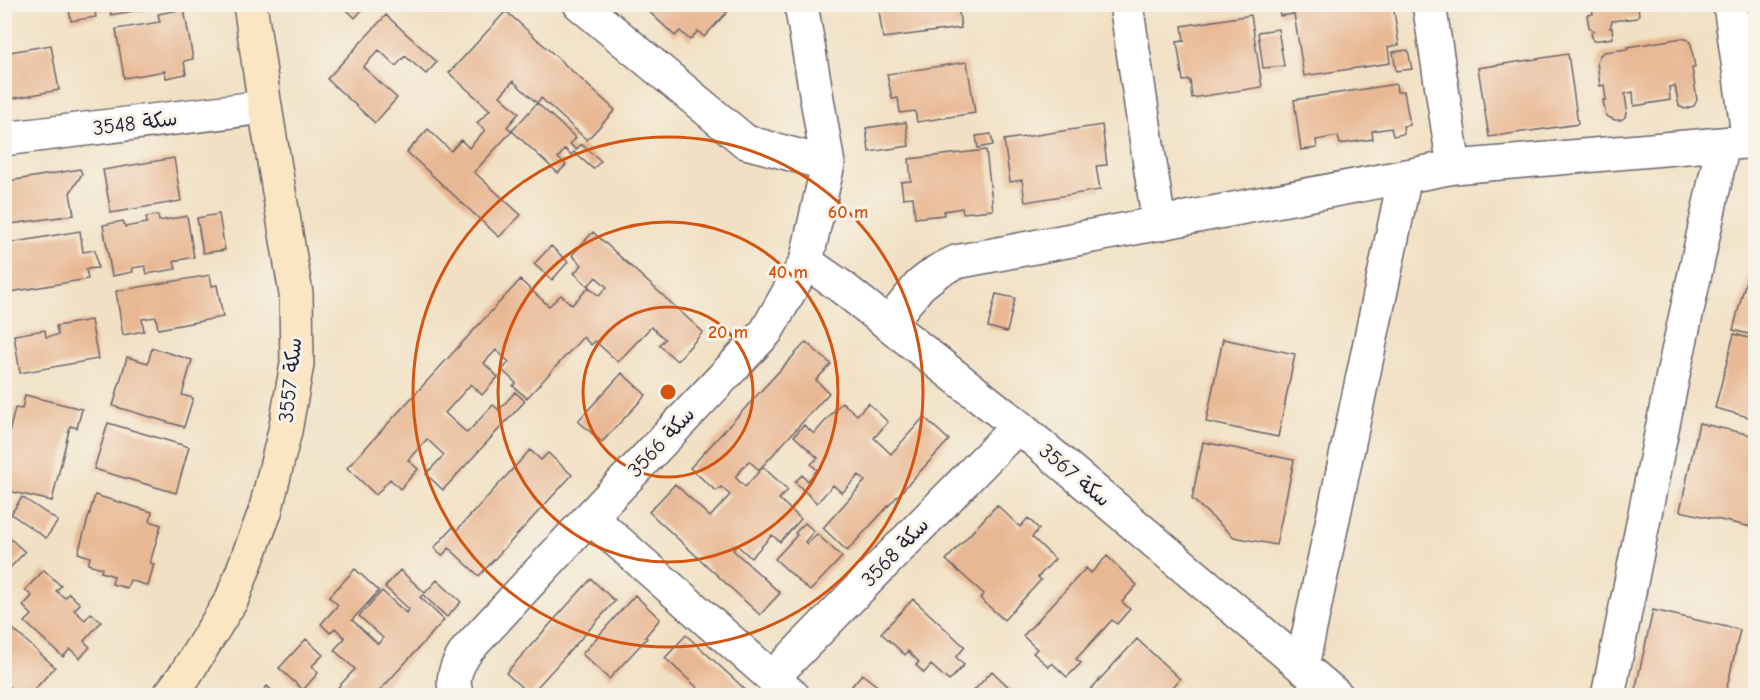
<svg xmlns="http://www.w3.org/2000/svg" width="1760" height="700" viewBox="0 0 1760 700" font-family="'Comic Neue','Playpen Sans Arabic',sans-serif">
<rect width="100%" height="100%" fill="#f7f3e8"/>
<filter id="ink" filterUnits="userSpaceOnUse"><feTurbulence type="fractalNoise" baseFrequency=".0167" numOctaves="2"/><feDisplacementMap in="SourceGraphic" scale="12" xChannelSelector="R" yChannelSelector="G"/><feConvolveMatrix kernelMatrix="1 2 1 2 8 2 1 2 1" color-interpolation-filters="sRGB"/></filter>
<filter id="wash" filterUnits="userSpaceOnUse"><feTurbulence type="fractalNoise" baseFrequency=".008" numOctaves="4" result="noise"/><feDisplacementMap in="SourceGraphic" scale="24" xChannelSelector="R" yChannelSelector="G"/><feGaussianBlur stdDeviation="1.35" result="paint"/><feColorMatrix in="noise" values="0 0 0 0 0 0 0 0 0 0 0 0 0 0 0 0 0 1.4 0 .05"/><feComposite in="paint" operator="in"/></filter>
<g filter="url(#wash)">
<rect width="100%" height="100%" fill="#f1e0c3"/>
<g id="blocks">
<path fill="#e8b793" d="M68 4H163V6L111 15 110 9 95 12 96 17 71 21Z
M341 4H367L355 18Z
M641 4H725L730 9 704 37 698 31 690 40 680 31 675 36Z
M878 4H958L961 28 883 38Z
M1278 4H1393L1399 45 1388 47 1390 63 1304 76 1294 14 1280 16Z
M1591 4H1644V6L1638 7 1639 15 1637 18 1612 21 1610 28H1612L1613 38 1593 41 1591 32 1594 31 1589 27 1587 15 1593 14Z
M184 9 193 59 184 61 186 74 166 78 165 71 124 78 116 29 160 22 158 14Z
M506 11 615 110 587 140 541 98 537 103 513 81 500 96 519 113 507 127 512 131 537 103 576 138 570 144 576 150 581 144 601 161 593 169 574 152 571 155 565 149 558 158 566 165 558 173 512 131 474 172 521 215 499 237 407 152 428 129 451 151 461 140 469 148 485 130 477 123 490 110 449 73Z
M386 15 437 62 426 74 405 56 396 66 379 50 363 67 397 98 375 123 327 79Z
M1251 15 1262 87 1192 98 1190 80 1183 81 1177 42 1184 41 1182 26Z
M1278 29 1284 66 1263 68 1258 32Z
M1682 38 1688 40 1691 44 1695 68H1692L1697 100 1694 106 1685 109 1679 106 1675 86 1669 87 1670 100 1634 106 1633 92 1625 94 1627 109 1625 117 1621 120H1615L1606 116 1603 100H1606L1604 85 1600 86 1597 62 1600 55 1604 52 1628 49 1627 47Z
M51 45 59 90 4 100V53Z
M1408 50 1412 69 1396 71 1393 52Z
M1568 54 1578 124 1489 137 1478 68Z
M967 62 975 113 917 122 915 111 900 113 898 98 892 99 887 74Z
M1396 84 1397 92 1404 91 1410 125 1403 126 1404 134 1393 136 1391 128 1372 131 1373 139 1340 144 1338 136 1316 140 1317 148 1301 150 1294 100Z
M906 122 909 146 869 152 866 128Z
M1102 125 1107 165 1096 166 1100 190 1025 202 1022 180 1010 182 1004 140Z
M991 134 993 145 978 148 976 136Z
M986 150 993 210 963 213 962 208 944 211V215L915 218 913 197 903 198 901 182 911 181 909 159Z
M174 158 181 201 111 213 103 170Z
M80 169 82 174 70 193 74 215 4 225V182Z
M219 214 225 250 203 253 197 218Z
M158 215 159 221 187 216 194 257 174 261 176 269 147 274 145 266 132 268 133 272 112 276 103 225 123 221 125 227 147 223 146 217Z
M80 231 83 252 95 250 98 268 86 269 88 279 4 293V244Z
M593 232 703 332 677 361 659 345 665 339 651 327 618 362 595 341 591 345 583 337 527 398 513 386 516 383 502 370 509 362 496 350 484 363 498 377 482 395 471 384 445 413 467 433 493 405 499 410 515 392 525 401 443 490 426 474 444 455 427 439 408 460 418 469 400 489 390 479 376 495 347 468 520 280 549 306 561 295 572 305 589 287 599 296 607 287 596 277 588 286 574 273 582 265 572 255Z
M551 246 568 262 552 280 534 264Z
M1753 253H1756V336L1733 330Z
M210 275 212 286 217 285 223 317 158 329 156 317 142 319 144 331 123 335 116 291Z
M996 294 1015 298 1007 332 988 327Z
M91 320 98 359 20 373 14 335 45 330 46 337 58 335 56 326Z
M1734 334 1756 340V419L1715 408Z
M1223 339 1295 354 1278 437 1206 422Z
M806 342 831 364 816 380 829 393 759 470 749 461 735 477 745 487 763 467 788 490 779 499 801 519 780 542 772 535 751 558 737 545 733 550 780 593 760 615 649 512 675 484 710 517 730 495 721 487 716 491 690 468Z
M152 348 192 360 182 395 193 398 184 427 113 406 127 357 148 363Z
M622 373 646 395 602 442 578 421Z
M25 395 82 409 77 428 70 426 52 501 4 490V453L15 408 22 409Z
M842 402 857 415 868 403 888 422 874 438 891 454 924 417 949 440 847 551 823 528 865 481 859 475 842 493 833 485 817 503 795 482 802 475 808 481 817 470 811 464 818 458 794 436 804 425 814 434Z
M108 423 189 447 176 493 94 469Z
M1699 423 1756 436V528L1680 511Z
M1203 442 1294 460 1276 545 1234 537 1192 499Z
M530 450 541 460 548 453 572 475 479 576 449 548 442 556 434 548 453 527 457 530Z
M95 495 152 512 150 521 161 525 150 563 154 564 148 586 130 580 127 588 112 584 114 576 101 572 102 568 88 564 90 557 78 553Z
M22 497 58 521 46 538 11 514Z
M997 505 1020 527 1028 518 1039 529 1032 537 1055 559 1038 577 1041 580 1004 620 980 598 984 594 946 560Z
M805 523 814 531 805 542 807 544 817 534 842 557 810 591 775 559 797 535 795 533Z
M4 533 25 552 4 574Z
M1107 556 1137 585 1122 602 1130 609 1117 624 1112 620 1076 659 1081 663 1067 677 1052 663 1049 667 1033 653 1037 649 1023 636 1086 568 1091 573Z
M355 569 379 591 352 620 378 644 383 638 359 616 382 591 406 613 409 609 385 587 400 570 425 593 437 580 461 602 447 617 423 595 420 597 444 620 375 696H330L355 669 334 650 345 638 335 628 330 633 321 624 338 605 329 597Z
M44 570 61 586 56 591 65 598 69 593 80 604 74 610 85 620 91 613 101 622 84 641 90 647 80 658 70 649 63 657 25 622 32 615 23 606 32 596 25 590Z
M591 579 615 601 530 695 506 673Z
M635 595 660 619 645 637 647 638 609 679 582 654Z
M913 599 965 647 956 657 964 665 949 681 931 665 924 673 916 665 919 662 908 651 905 655 881 633Z
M1653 610 1740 630 1725 696H1634Z
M4 621 55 667 34 690 36 696H20L4 682Z
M686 635 734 679 752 696H701L703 693 665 658Z
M306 639 323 655 312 666 318 673 303 690 279 668Z
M1137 639 1180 679 1165 696H1096L1090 690Z
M992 671 1018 696H969Z
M862 674 882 690 878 696H852L847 692Z
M267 686 277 696H258Z"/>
</g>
</g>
<g filter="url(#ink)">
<use href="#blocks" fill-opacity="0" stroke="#6a646b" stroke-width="1.5"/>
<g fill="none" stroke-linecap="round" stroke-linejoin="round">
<g stroke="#6a646b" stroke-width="36">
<path id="street" d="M580 4 746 142 828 164
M1126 4 1159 224
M1429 4 1454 167
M1730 4 1749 142
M4 139 265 107
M806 262 839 285 1018 426 1337 696
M888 324 920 285 938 271 956 262 1454 167 1756 141
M590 517 793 696
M1302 666 1405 176
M772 678 1018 426
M457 696C450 678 457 665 467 650L590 517 766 332 806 262 828 164 801 4
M1608 696 1673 375 1723 144"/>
</g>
<g stroke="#6a646b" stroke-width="36">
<path id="secondary" d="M169 696 185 675 232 599 265 512 285 431 297 364 296 294 265 107 250 4"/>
</g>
<use href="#street" stroke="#fff" stroke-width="33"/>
<use href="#secondary" stroke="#fbe6c4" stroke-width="33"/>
</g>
</g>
<g fill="none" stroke="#d45411" stroke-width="3">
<circle cx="668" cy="392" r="85"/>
<circle cx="668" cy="392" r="170"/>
<circle cx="668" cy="392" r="255"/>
</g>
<g text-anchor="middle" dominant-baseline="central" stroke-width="6" stroke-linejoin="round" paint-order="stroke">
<g font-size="21" fill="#22223b" stroke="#f7f3e8">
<text transform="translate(135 123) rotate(-7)">سكة 3548</text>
<text transform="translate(290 380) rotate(-84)">سكة 3557</text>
<text transform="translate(661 442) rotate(-47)">سكة 3566</text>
<text transform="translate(1075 475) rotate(40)">سكة 3567</text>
<text transform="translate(895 552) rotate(-46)">سكة 3568</text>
</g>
</g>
<circle cx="668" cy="392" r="9" fill="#d45411" stroke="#f7f3e8" stroke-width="3"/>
<g font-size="18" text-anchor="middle" font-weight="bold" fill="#d45411" stroke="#f7f3e8" stroke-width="6" stroke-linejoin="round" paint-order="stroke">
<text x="848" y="218">60 m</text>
<text x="788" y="278">40 m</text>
<text x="728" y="338">20 m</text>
</g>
<rect width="1760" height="700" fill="none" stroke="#f7f3e8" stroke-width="24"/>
</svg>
